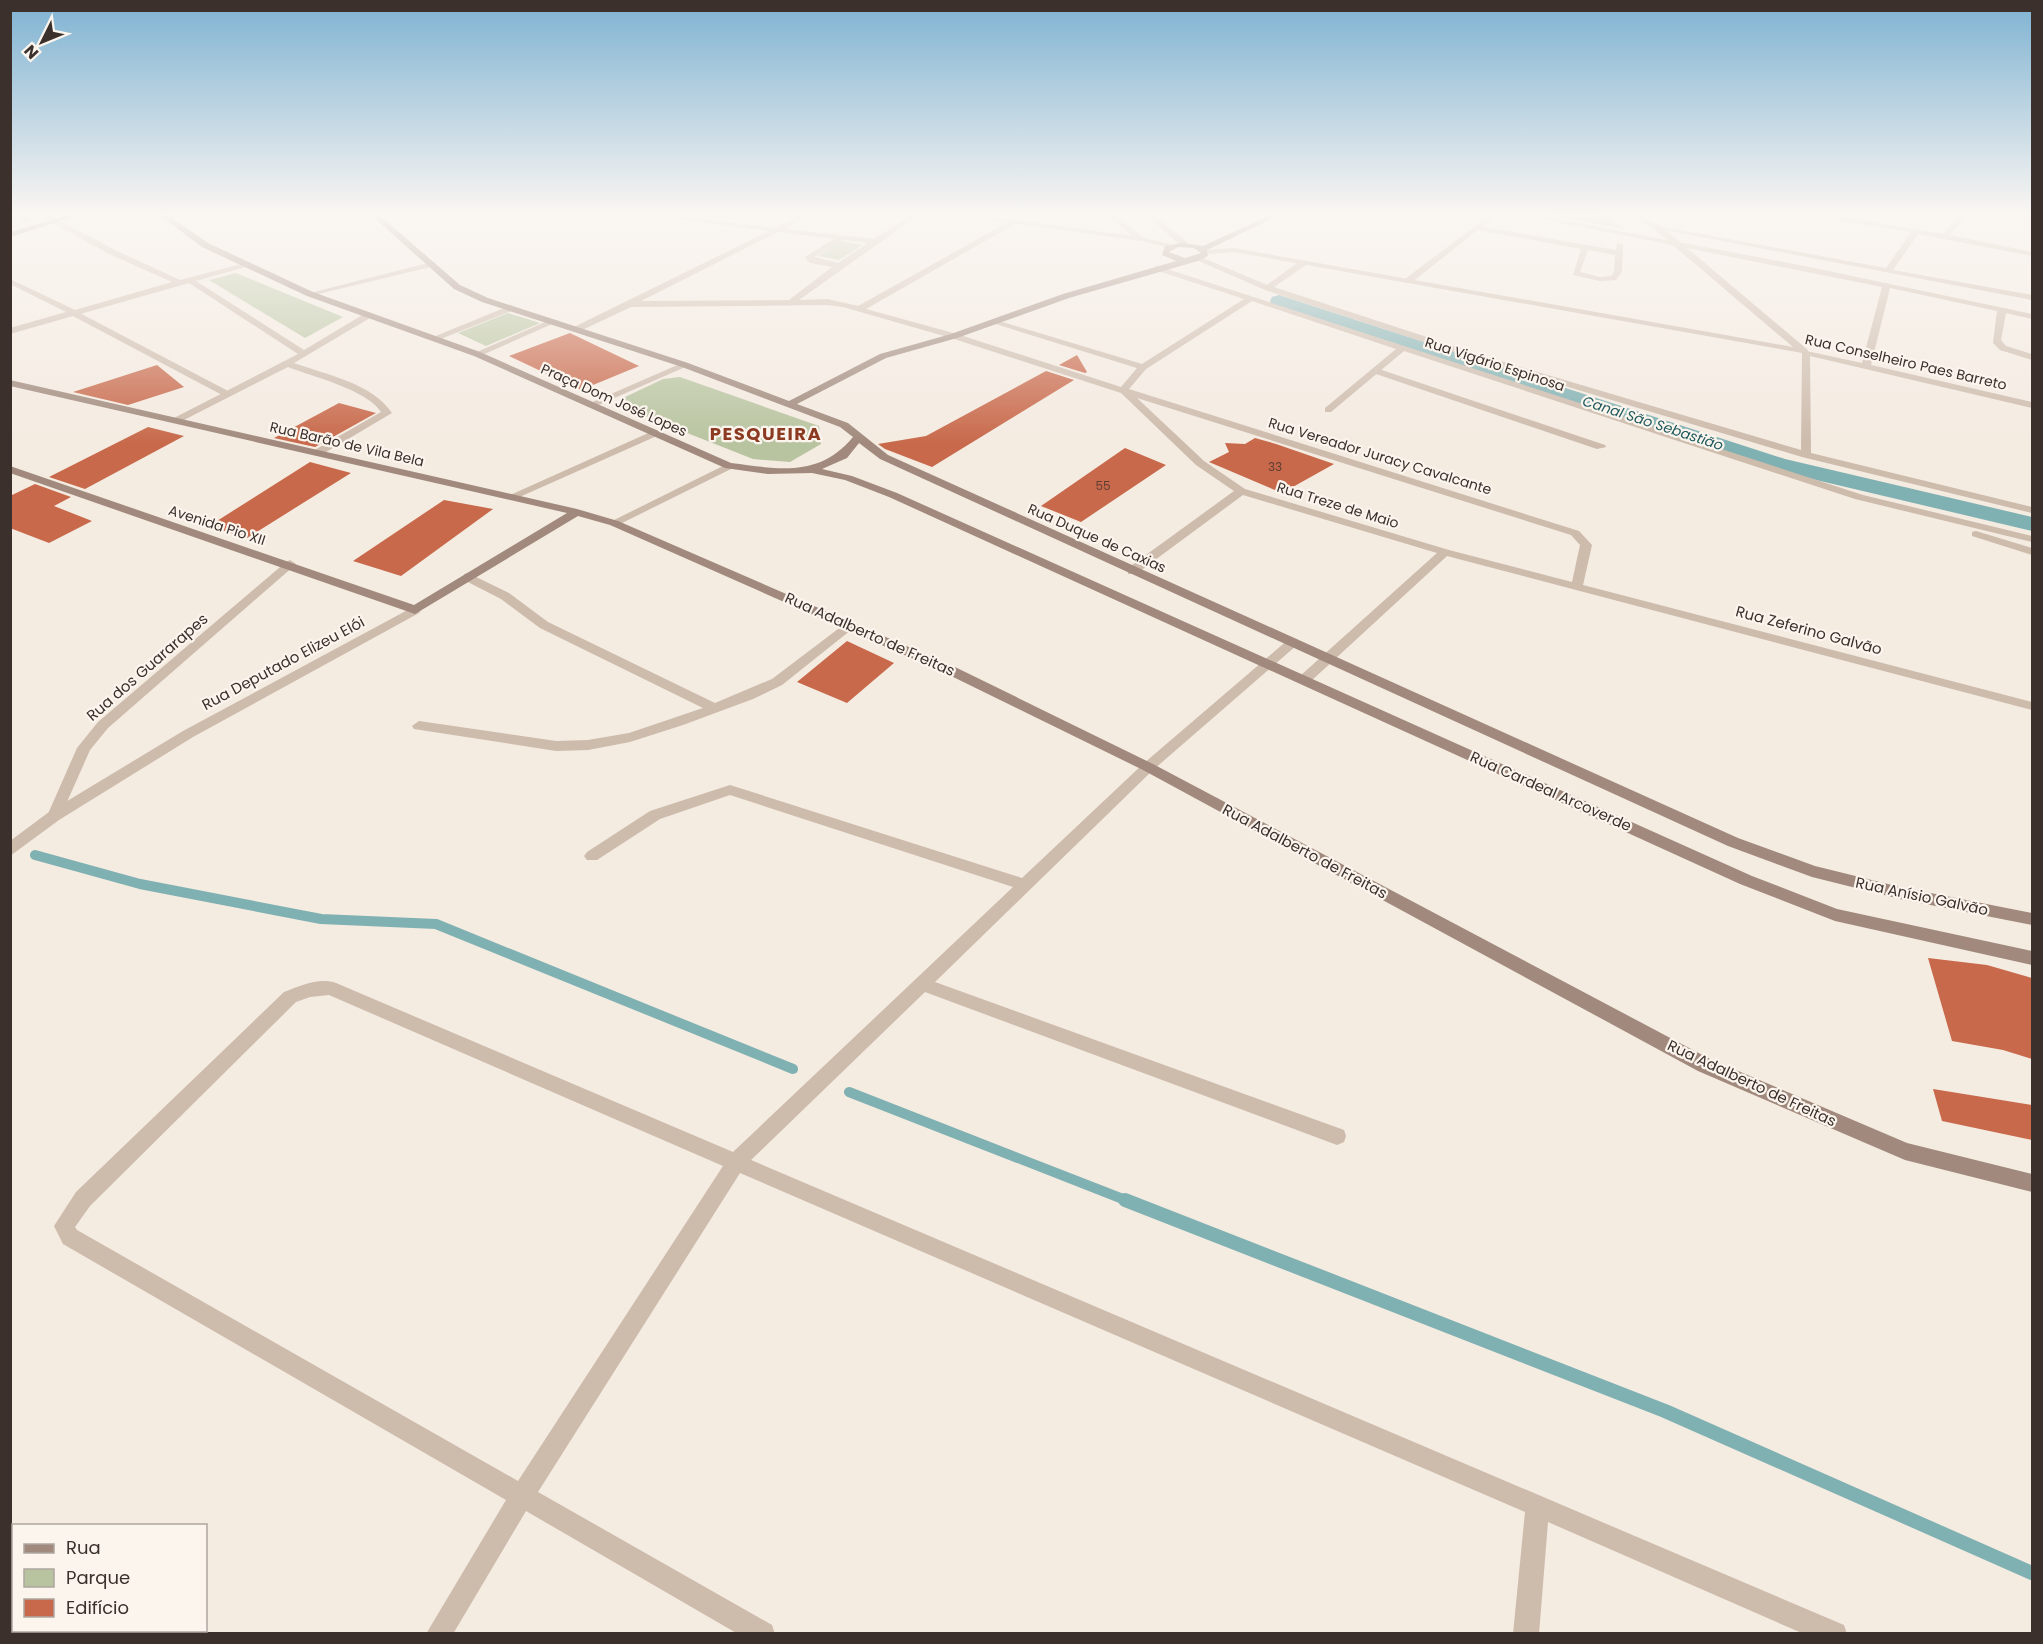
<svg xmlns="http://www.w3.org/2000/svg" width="2043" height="1644" viewBox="0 0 2043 1644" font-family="Poppins,sans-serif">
<rect width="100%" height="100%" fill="#f4ebe1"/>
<path fill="#b8c4a0" d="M1544 214H1600L1625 229Z
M840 241 863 245 839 260 818 256Z
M236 273 343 317 305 338 209 280Z
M508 313 540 323 486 346 458 333Z
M680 377 819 426 821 444 790 462 753 459 619 406 621 399 663 379Z"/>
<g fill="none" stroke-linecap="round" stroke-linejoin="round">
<path stroke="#7fb0b2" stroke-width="8" d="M35 855 38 856"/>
<path stroke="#7fb0b2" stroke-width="10" d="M35 855 140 884 321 919 436 924 793 1069
M849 1092 1128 1201"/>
<path stroke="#7fb0b2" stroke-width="14" d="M1125 1200 1665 1411 2032 1573"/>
<path fill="#7fb0b2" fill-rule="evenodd" d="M1279 295 1785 459 2032 517V531L1770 469 1272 305 1270 301 1272 297Z"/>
</g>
<path fill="#c8694b" d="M570 333 572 334 639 366 581 390 509 356Z
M1077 355 1087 372 1085 373 1059 365Z
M157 365 184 387 128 405 73 392Z
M1046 371 1074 380 932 467 885 449 878 444 926 436Z
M339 403 376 413 315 447 274 438Z
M148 427 184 436 85 489 49 477Z
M1255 438 1276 444 1334 464 1282 493 1209 462 1229 452 1225 443 1245 444Z
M1125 448 1166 465 1081 522 1041 506Z
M310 462 351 473 247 538 209 526Z
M35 484 71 497 54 506 92 521 49 543 10 528V496Z
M444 500 493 509 401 576 353 561Z
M847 641 894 663 847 703 797 682Z
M1928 958 1987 965 2032 978V1059L2003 1050 1952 1041Z
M1933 1089 2032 1105V1140L1942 1121Z"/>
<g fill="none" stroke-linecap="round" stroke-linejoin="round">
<path fill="#cdbbac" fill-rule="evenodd" d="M74 310 230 392 232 394 224 396 71 315 70 313Z
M1376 368 1605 445 1606 447 1597 449 1373 373 1371 371Z"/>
<path fill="#cdbbac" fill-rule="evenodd" d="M655 430 660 433 659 435 515 499H507L506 497Z
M729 463 734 466 733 468 618 525 614 526 608 523Z"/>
<path fill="#cdbbac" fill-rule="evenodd" d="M15 214H23L32 221 25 223Z
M47 214 115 250 180 280 249 262V266L196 281 304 350 364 314H370V318L294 363C327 375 372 383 392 413L321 455H313V451L381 412C366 389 313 377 288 367L180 422H174V418L298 354 189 283 10 334V328L66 312 10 284V279L75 310 172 282 109 254 44 218Z
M641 214H661L776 228 802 214H810L785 229 874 239 913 214H920L799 300 827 299 858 306 1012 220 1015 224 866 309 957 334 1121 387 1137 368 989 322 996 320 1142 364 1244 299 1155 270V266H1158L1863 495 2032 536V542L1855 499 1404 351 1331 412H1325V408L1396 349 1252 301 1146 369 1129 389 1579 531 1592 545 1583 585 2032 702V710L1447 556 1310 682H1300L1298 679 1300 676 1437 553 1243 495 1136 574H1128V568L1234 491 1196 465 1121 393 951 338 843 307 827 305 631 307 580 331H574V327L769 231ZM778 232 834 239 805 257 810 263 832 267 789 300 641 301ZM843 240 868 243 838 263 814 257ZM1137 398 1571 535 1580 545 1572 582 1449 550 1245 489 1204 461Z
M1106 214H1114L1145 239 1138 241Z
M1145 214H1152L1188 243V247H1182Z
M1491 214H1499L1483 227 1616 250 1617 244H1623L1622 272 1616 280 1600 281 1573 275 1581 249 1478 230 1411 283H1405V279ZM1588 250 1615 255 1614 272 1611 276 1600 277 1580 272Z
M1516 214H1529L1805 266 2032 314V319L2006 313 2001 340 2006 346 2032 354V360L2000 350 1993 343 1997 311 1890 288 1871 365 2032 402V408L1810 356 1811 453 2032 507V513L1802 457 1488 363 1265 290 1194 259 1201 257 1267 285 1300 261H1306V265L1274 287 1494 359 1801 450 1802 350 1862 363 1882 287Z
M1809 214H1824L1943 234 1961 214H1968L1950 235 2032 252V256L1918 234 1893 270 2032 295V300L1654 228 1658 226 1886 268 1911 232 1812 216Z
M2008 214 2032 216V220L2009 216Z
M432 262H435V266L310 296 306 294Z
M1976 531 2032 548V555L1972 536V532Z
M290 560 296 564 294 566 108 728 90 750 59 820H49L47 816 77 748 98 722 286 562Z
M468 573 509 593 548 622 715 703 772 679 846 623H854L856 626 782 685 753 699 683 725 630 742 588 750 556 751 414 729 412 726 419 721 556 741 588 740 629 733 703 708 540 628 501 599 464 580V574Z
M1293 638 1297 639 1299 642 1297 645 1153 770 935 982 1344 1130 1346 1136 1344 1142 1337 1145 925 992 751 1160 1844 1625 1847 1634H1804L1548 1522 1539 1634H1513L1525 1512 740 1173 538 1492 772 1625 775 1634H738L526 1511 453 1634H426L506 1500 63 1244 54 1226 76 1192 284 992C300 986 319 977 336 983L733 1152 1013 887 730 795 660 819 597 860H587L584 856 587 852 650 811 730 785 1022 878 1143 764 1289 639ZM329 995 723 1166 518 1481 77 1230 75 1227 90 1206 296 1002 310 997Z"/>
<path fill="#cdbbac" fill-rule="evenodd" d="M948 214H966L1141 237 1176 246 1172 248 1141 241Z
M1628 214H1637L1661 226 1808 350V354L1234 252 1205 254 1201 252 1205 250 1234 248 1793 347 1655 230Z
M511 305 515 308 514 310 438 340 431 338Z
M552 319 559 321 480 356 472 354Z
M682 363 690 365 596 406 588 404Z
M415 606 421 610 419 613 193 737 59 820 10 856V841L49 812 183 731Z"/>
<path fill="#a18a7d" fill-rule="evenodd" d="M72 214H83L10 237V232Z
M158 214H166L208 243 313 292 480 352 731 463C779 469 819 478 853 437L840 427 682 367 482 302 454 289 370 214H378L460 285 488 298 688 363 789 401 880 354 951 334 1063 294 1176 261 1162 255 1165 246 1182 243 1203 246 1273 214H1281L1207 250 1208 256 1198 261 1069 298 957 338 886 358 797 404 848 423 888 455 1738 838 1815 866 1900 887 2032 913V925L1900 899 1812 877 1728 846 880 459 859 443 847 458 822 469 852 476 897 493 1752 876 1837 909 2032 951V965L1835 921 1740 884 889 497 845 480 812 473 768 474 725 468 474 356 307 296 202 247ZM1178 247 1194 248 1201 253 1185 258 1169 252Z
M10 380 577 509 618 521 955 667 1153 764 1710 1059 1907 1143 2032 1174V1192L1905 1160 1698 1071 1143 770 945 673 610 525 578 516 415 614 10 473V466L414 605 567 513 10 386Z"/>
</g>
<linearGradient id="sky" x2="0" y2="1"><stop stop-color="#7eb2d2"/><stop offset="0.48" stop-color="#faf6f2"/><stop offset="1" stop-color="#faf6f2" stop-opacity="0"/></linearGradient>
<rect width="2043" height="444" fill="url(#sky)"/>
<g text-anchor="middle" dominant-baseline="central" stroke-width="4.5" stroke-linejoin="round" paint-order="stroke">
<g font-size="12" fill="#5e3e33">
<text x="1275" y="466">33</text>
<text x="1103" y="485">55</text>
</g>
<g font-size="14" fill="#3b302b" stroke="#fbf5ee">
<text transform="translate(1906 362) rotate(13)">Rua Conselheiro Paes Barreto</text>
<text transform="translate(1495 364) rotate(18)">Rua Vigário Espinosa</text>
<text transform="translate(614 400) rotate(24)">Praça Dom José Lopes</text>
<text transform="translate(347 444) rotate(13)">Rua Barão de Vila Bela</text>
<text transform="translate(1380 456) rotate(17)">Rua Vereador Juracy Cavalcante</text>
<text transform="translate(1338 505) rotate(17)">Rua Treze de Maio</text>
<text transform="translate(217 525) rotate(18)">Avenida Pio XII</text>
<text transform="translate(1097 538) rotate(24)">Rua Duque de Caxias</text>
</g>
<g font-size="14" font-style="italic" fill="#1f5a5e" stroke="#fbf5ee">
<text transform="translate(1653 423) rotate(18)">Canal São Sebastião</text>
</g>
<g font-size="15" fill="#3b302b" stroke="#fbf5ee">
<text transform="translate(1809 630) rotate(15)">Rua Zeferino Galvão</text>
<text transform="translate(870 634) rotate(24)">Rua Adalberto de Freitas</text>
<text transform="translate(283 663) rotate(-28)">Rua Deputado Elizeu Elói</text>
<text transform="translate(147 667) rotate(-41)">Rua dos Guararapes</text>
<text transform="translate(1551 791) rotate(24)">Rua Cardeal Arcoverde</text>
<text transform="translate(1305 851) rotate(28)">Rua Adalberto de Freitas</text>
<text transform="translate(1922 896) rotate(12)">Rua Anísio Galvão</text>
<text transform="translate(1752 1083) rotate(25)">Rua Adalberto de Freitas</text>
</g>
<g font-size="18" font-weight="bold" letter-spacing="1.5" fill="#8c3b22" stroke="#fbf5ee">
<text x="766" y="433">PESQUEIRA</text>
</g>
</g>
<rect width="2043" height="1644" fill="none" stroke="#3b302b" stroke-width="24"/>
<rect x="12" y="1524" width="195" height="108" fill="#fbf5ee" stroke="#aea6a0" stroke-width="1.5"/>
<rect x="24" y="1544" width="30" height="9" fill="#a18a7d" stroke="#aea6a0" stroke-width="1.5"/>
<text x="66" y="1554" font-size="18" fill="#3b302b">Rua</text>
<rect x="24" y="1569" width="30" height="18" fill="#b8c4a0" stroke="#aea6a0" stroke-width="1.5"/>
<text x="66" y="1584" font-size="18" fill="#3b302b">Parque</text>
<rect x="24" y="1599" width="30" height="18" fill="#c8694b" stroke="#aea6a0" stroke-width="1.5"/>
<text x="66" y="1614" font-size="18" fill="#3b302b">Edifício</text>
<g transform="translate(42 42) rotate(227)" stroke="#fbf5ee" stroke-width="4.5" paint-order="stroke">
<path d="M0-4.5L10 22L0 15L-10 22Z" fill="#3b302b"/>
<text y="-9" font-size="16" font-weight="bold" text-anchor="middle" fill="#3b302b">N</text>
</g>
</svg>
